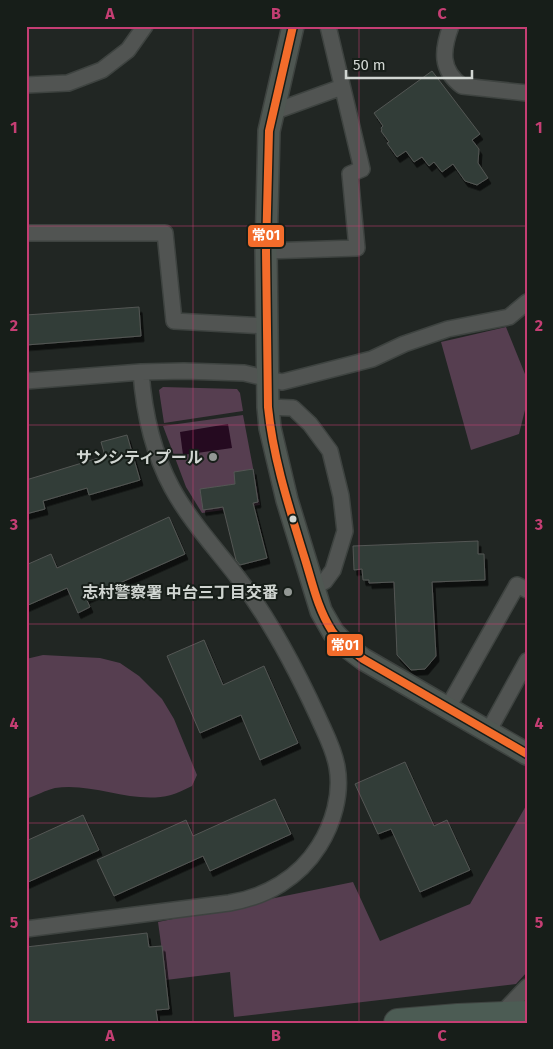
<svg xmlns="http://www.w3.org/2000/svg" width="553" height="1049" viewBox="0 0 553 1049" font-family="'Fira Sans','Noto Sans JP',sans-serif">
<defs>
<filter id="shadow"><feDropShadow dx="3" dy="5.5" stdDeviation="0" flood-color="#0009"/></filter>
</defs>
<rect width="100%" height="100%" fill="#212623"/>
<path fill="#563e50" d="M506 327 527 379V402L519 434 471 450 441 342Z
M163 387 237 389 240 393 243 411 164 423 159 390Z
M243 415 260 505 202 513 186 487 163 426Z
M43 655 100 658 120 663 139 676 162 699 174 719 197 775 192 786C185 789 178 793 171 795 133 805 94 782 55 788 46 790 35 796 26 799V659Z
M527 804V972L516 984 234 1017 230 972 166 980 158 922 353 882 380 941 470 904Z"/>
<path fill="#250a20" d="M228 424 232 448 183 455 180 432Z"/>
<path fill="#333d37" stroke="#535654" filter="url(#shadow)" d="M432 71 480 134 472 140 479 149 478 163 488 178 477 185 465 181 453 164 442 172 434 162 429 166 422 157 414 162 406 151 397 157 387 143 389 142 381 131 382 130 381 128 383 126 374 113Z
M139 307 141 336 26 345V315Z
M127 435 140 480 89 495 87 488 43 501 45 509 26 514V480L105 456 101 442Z
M253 469 258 502 253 503 267 558 240 565 236 560 223 507 203 510 200 489 235 484 234 472Z
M169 517 185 554 86 598 90 607 78 613 67 588 26 606V565L51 554 57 568Z
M478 541V554H484L485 580 432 582 436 656 425 669 411 670 397 655 394 582 369 583V580H363L362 569 354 570 353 546Z
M204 640 223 685 264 666 298 743 260 760 241 715 200 733 167 656Z
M405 762 434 826 447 820 470 870 420 892 391 829 378 834 355 784Z
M275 799 291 834 210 871 203 856 114 896 97 860 186 820 193 836Z
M83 815 99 850 26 883V841Z
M147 933 149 947 162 946 169 1009 156 1010 158 1023H26V947Z"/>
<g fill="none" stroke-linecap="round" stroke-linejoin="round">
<g stroke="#3e4340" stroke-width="18">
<path id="street" d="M451 26C442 50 440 70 462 86L527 93
M26 85 68 83 102 70 128 50 145 26
M273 112 342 87
M26 233H165L174 321 267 326
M266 251 357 248 350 174 362 169 328 26
M26 381 141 372 184 371 244 373 282 382 372 359 404 344 448 329 509 317 527 302
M268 407 293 408 310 424 330 451 341 496 345 531 333 570 325 581 313 588
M447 709 517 585 527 590
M488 732 527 661
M26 929 229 903C266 897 299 878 319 846 333 824 342 794 337 767 334 749 325 733 318 717 296 669 271 621 239 579 217 550 190 521 172 488 152 451 144 413 141 372
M506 1009 527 987"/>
</g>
<g stroke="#3e4340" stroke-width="24">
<path id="secondary" d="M293 26 269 131 266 251 268 407 270 428 287 500 321 611 333 632 347 647 363 659 527 754"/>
</g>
<g stroke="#3e4340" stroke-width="30">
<path id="highway" d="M398 1023 458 1018 527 1015"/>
</g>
<use href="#street" stroke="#515452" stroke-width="15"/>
<use href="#secondary" stroke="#4f5752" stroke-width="21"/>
<use href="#highway" stroke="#4c5c54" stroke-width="28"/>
<g stroke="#171e19" stroke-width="11">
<path id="bus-1" d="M293 26 269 131 266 251 268 407C273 458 289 507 304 556 312 581 317 608 332 631 340 642 352 651 363 659L527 754"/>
</g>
<use href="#bus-1" stroke="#f36c2b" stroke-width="8"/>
</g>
<path fill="none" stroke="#c53e73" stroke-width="1" stroke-opacity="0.55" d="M193 26V1023M359 26V1023M26 226H527M26 425H527M26 624H527M26 823H527"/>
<g fill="#939895" stroke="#171e19" stroke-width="2">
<circle cx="213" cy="457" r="5"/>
<circle cx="288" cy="592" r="5"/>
</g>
<circle fill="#d1d6d2" stroke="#171e19" stroke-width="2" cx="293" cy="519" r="4.5"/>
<g text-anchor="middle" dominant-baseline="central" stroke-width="4" stroke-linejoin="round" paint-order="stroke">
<g font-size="16" font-weight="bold" fill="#d1d6d2" stroke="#171e19" text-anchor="end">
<text x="203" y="457">サンシティプール</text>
<text x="278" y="592">志村警察署 中台三丁目交番</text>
</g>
</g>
<g stroke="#171e19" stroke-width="2">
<rect x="247" y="224" width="38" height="24" rx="5" fill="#f36c2b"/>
<rect x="326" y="633" width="38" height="24" rx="5" fill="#f36c2b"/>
</g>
<g font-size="14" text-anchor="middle" font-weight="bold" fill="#fff">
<text x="266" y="240">常01</text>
<text x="345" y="650">常01</text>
</g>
<rect width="553" height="1049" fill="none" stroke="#171e19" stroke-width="55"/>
<path d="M346 70v8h126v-8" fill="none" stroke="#d1d6d2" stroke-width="2.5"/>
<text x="353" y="70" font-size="15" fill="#d1d6d2" stroke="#171e19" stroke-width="4" paint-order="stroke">50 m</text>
<rect x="28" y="28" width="498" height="994" fill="none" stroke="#c53e73" stroke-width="2"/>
<g font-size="16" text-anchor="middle" font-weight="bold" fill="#c53e73">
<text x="110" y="19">A</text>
<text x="276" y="19">B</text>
<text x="442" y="19">C</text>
<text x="14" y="133">1</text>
<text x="539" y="133">1</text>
<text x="14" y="331">2</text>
<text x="539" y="331">2</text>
<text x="14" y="530">3</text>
<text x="539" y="530">3</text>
<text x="14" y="729">4</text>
<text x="539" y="729">4</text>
<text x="14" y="928">5</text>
<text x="539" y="928">5</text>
<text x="110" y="1041">A</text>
<text x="276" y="1041">B</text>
<text x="442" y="1041">C</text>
</g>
</svg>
